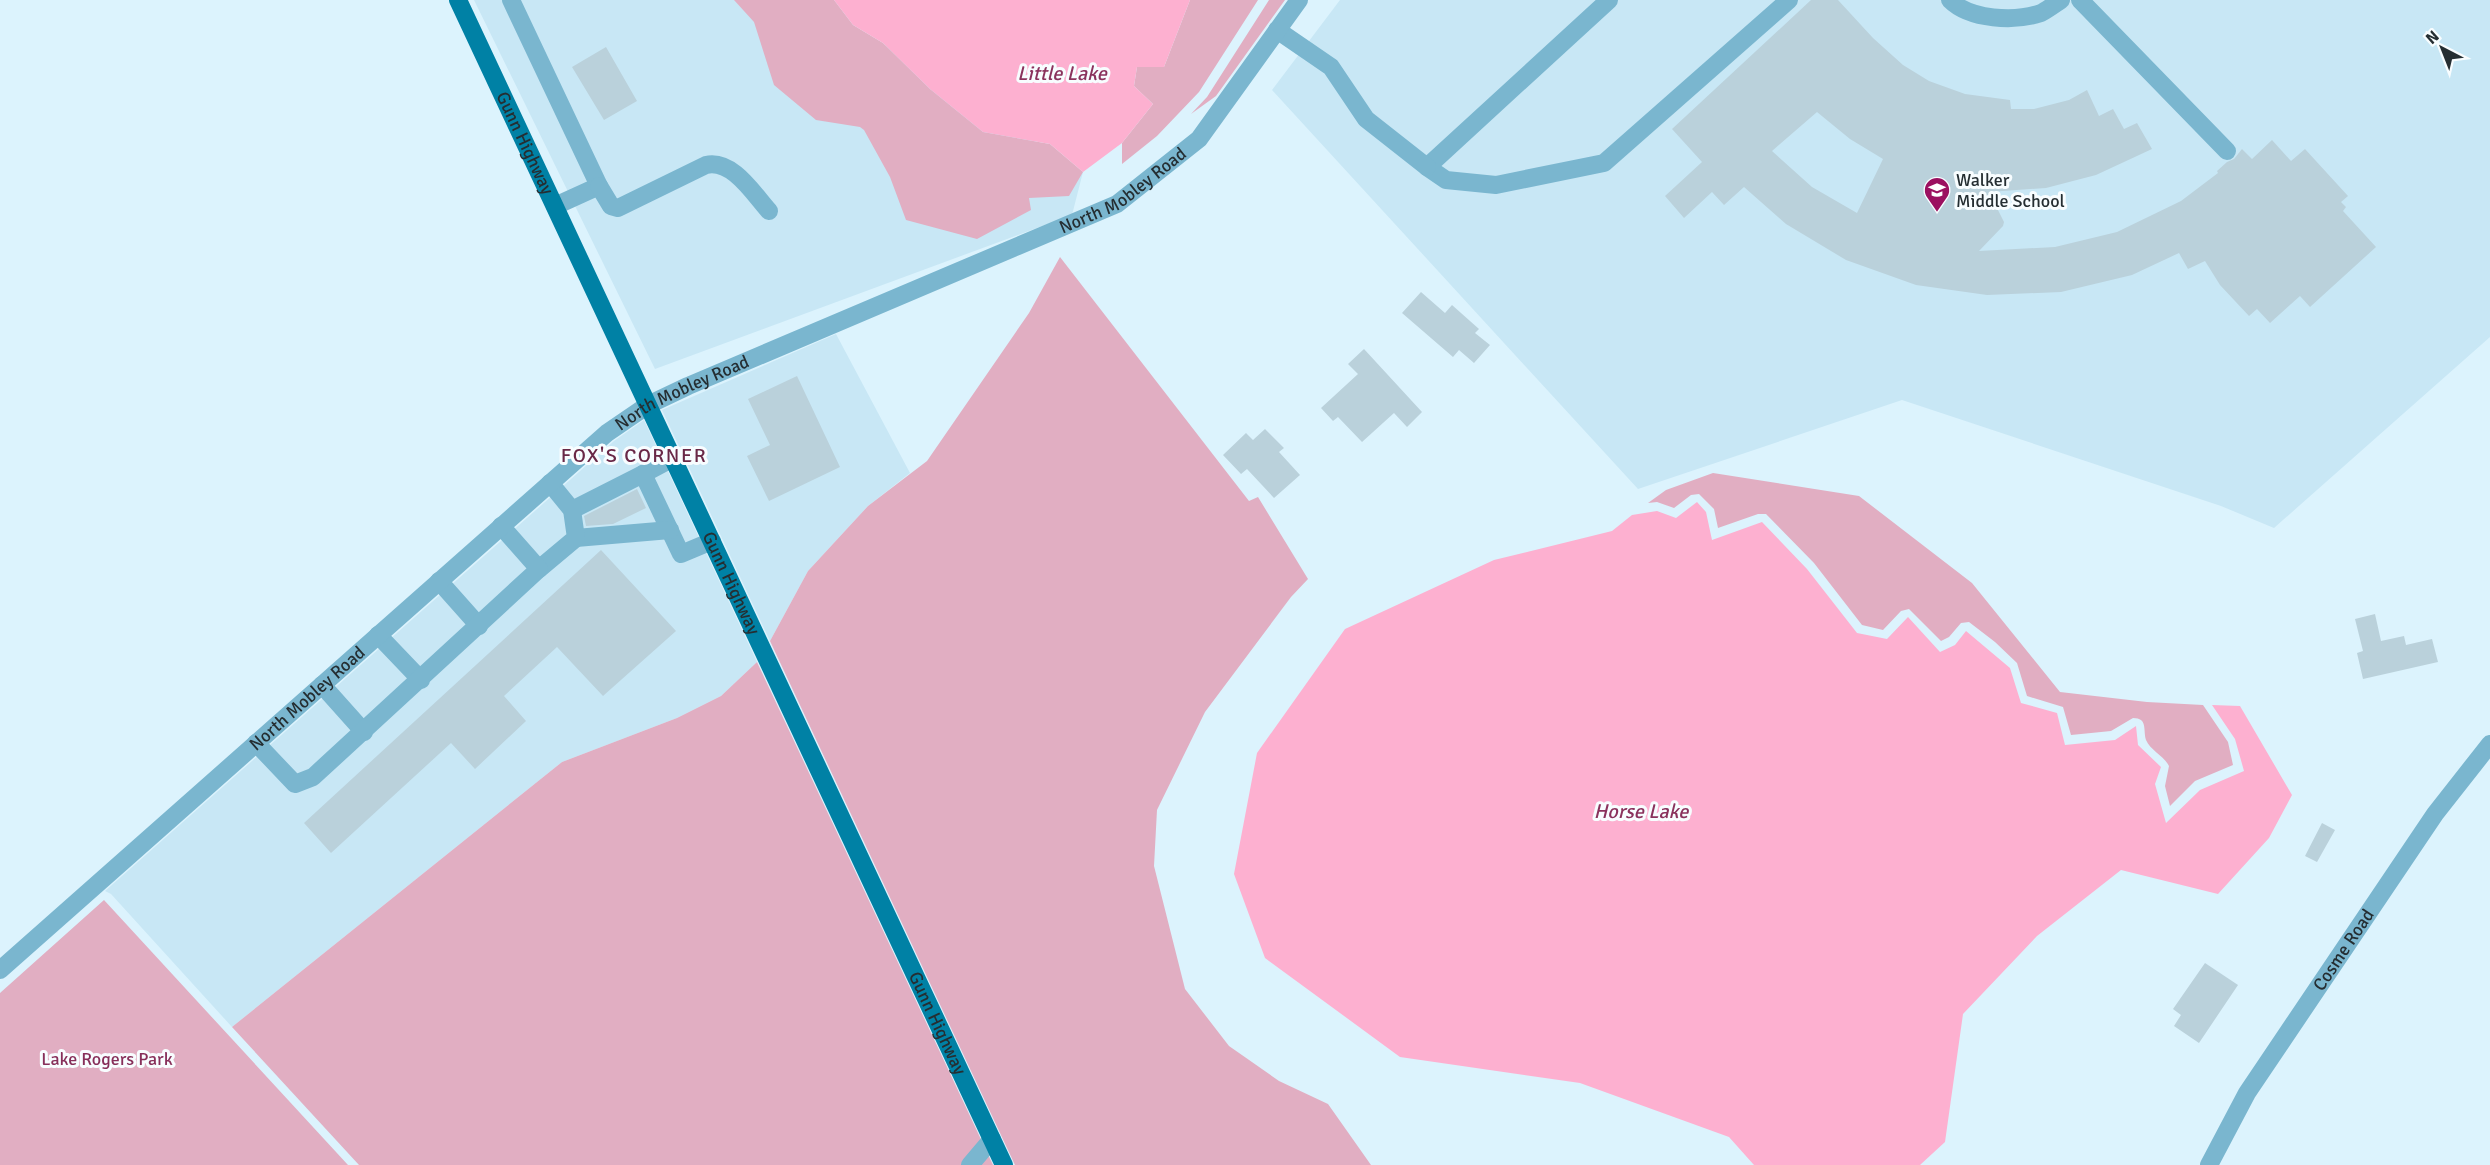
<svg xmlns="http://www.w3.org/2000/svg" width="2490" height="1165" viewBox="0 0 2490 1165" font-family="Signika,sans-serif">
<rect width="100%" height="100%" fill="#dcf3fd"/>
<path fill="#c8e7f5" d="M474 0H834L853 25 1083 172 1072 215 655 369Z
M1340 0H2490V337L2274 528 2221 506 1902 400 1638 489 1272 90Z
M836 334 910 473 868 506 808 571 770 641 662 410Z
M644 420 757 662 721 696 677 718 562 762 232 1027 111 894 105 891 614 441Z"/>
<path fill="#e1aec2" d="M734 0H834L853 25 883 43 930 89 983 132 1050 144 1083 172 1069 196 1029 198 1031 210 977 239 906 220 890 177 864 130 860 127 816 120 774 85 754 22Z
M1190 0H1258L1199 92 1157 136 1122 164V143L1153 104 1134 86 1137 67H1164Z
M1269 0H1285L1216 96 1191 114 1207 97Z
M1060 257 1249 501 1258 497 1308 579 1291 597 1205 712 1157 810 1154 866 1185 989 1229 1046 1279 1081 1328 1104 1371 1165H1015L770 641 808 571 868 506 927 461 1029 313Z
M1713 473 1859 496 1972 583 2060 692 2147 702 2203 705 2228 742 2233 765 2195 781 2170 806 2165 786 2169 766C2164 756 2150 750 2146 740 2143 730 2148 718 2133 718L2111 731 2071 735 2063 707 2027 696 2017 663 1995 642 1969 622 1961 623 1949 637 1941 641 1909 609 1901 611 1883 630 1862 625 1814 563 1766 514H1758L1718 528 1714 509 1699 494 1691 495 1674 508 1657 502 1648 503 1666 490Z
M757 662 993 1165H359L232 1027 562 762 677 718 721 696Z
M104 900 348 1165H0V993Z"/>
<path fill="#fdb0d0" d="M834 0H1190L1164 67H1137L1134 86 1153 104 1122 143 1083 172 1050 144 983 132 930 89 883 43 853 25Z
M1697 502 1706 512 1712 540 1762 522 1807 569 1857 633 1887 639 1908 617 1940 652 1955 645 1966 631 2010 668 2021 703 2057 713 2065 745 2115 740 2136 726 2138 745 2161 767 2155 784 2166 823 2200 790 2244 771 2235 739 2212 705 2240 706 2292 795 2269 838 2218 894 2121 870 2037 936 1963 1014 1945 1142 1920 1165H1754L1729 1137 1580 1083 1400 1057 1265 958 1234 874 1257 753 1345 629 1494 560 1612 531 1632 515 1657 511 1676 518Z"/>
<path fill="#bad1db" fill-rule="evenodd" d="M1811 0H1838L1873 38 1903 65 1929 81 1965 94 2010 100 2011 109H2034L2069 100 2087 90 2099 116 2113 109 2124 129 2137 123 2152 149 2096 175 2046 188 1989 192 2004 222 2003 226 1979 251 2055 247 2117 232 2181 201 2218 173 2217 171 2227 162 2234 159 2242 149 2252 159 2272 140 2291 161 2305 149 2348 196 2341 202 2346 207 2343 211 2376 247 2310 307 2300 296 2270 323 2257 309 2249 316 2220 285 2205 261 2188 269 2179 253 2132 275 2061 292 1987 295 1916 285 1846 260 1786 224 1744 187 1724 205 1712 192 1684 218 1665 196 1702 162 1672 129ZM1817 112 1850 139 1883 159 1857 213 1812 187 1772 151Z
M606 47 637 101 604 120 572 67Z
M1421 292 1445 313 1452 305 1479 329 1475 333 1490 345 1474 363 1459 350 1453 357 1402 313Z
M1364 349 1422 412 1407 427 1394 413 1362 442 1338 417 1333 421 1321 408 1358 374 1348 364Z
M797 376 840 467 769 501 747 456 770 445 748 399Z
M1265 429 1284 448 1279 452 1300 475 1274 498 1247 469 1241 474 1223 455 1246 433 1253 440Z
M637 489 646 508 613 524 586 526 584 516Z
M601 550 676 631 603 696 557 647 504 696 526 721 475 769 451 743 331 853 304 823Z
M2375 614 2381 641 2404 636 2406 645 2432 639 2438 662 2363 679 2357 653 2363 651 2355 619Z
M2322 823 2335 830 2317 862 2305 856Z
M2205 963 2238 985 2199 1043 2174 1026 2181 1015 2173 1009Z"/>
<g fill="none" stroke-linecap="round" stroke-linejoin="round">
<g stroke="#7ab6cf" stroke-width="18">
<path d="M511 0 599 186 555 206"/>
<path d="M1609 0 1427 167 1446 180 1496 185 1604 163 1789 0"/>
<path d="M1950 0C1970 20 2015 22 2041 13 2047 10 2055 4 2061 0"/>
<path d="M2080 0 2227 151"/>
<path d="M1277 30 1331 67 1366 119 1427 167"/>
<path d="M599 186 611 206 618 208 706 165C732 159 753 193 769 211"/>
<path d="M643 474 673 458"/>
<path d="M572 510 643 474 681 554 712 541"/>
<path d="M576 538 670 530"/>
<path d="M539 569 576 538 572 510 550 483"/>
<path d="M439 581 479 626"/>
<path d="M378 635 421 680"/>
<path d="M322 685 364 732"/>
<path d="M256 743 295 784 313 777 539 569 501 526"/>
<path id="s1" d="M0 970 607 433 648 405 688 386 1117 204 1199 139 1299 0"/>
<path d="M970 1165 992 1139"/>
<path id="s2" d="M2209 1165 2247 1093 2435 814 2490 744"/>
</g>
<path stroke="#0081a5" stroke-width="18" id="s3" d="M458 0 1004 1165"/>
</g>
<defs>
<g id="school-pin" transform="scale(1.35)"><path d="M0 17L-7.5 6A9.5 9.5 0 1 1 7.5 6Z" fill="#9b1060" stroke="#f8fdff"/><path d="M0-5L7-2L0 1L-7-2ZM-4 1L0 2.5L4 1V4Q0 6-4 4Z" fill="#fff"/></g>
</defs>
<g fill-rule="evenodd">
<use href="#school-pin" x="1937" y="190"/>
</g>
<g text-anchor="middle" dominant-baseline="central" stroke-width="6" stroke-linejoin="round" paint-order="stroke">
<g font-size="18" fill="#252e32" stroke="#f8fdff">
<text stroke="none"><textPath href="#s3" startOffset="158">Gunn Highway</textPath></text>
<text stroke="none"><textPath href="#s1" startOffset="1382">North Mobley Road</textPath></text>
<text stroke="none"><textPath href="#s1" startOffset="896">North Mobley Road</textPath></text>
<text stroke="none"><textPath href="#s3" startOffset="644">Gunn Highway</textPath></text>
<text stroke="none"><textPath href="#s1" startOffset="410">North Mobley Road</textPath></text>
<text stroke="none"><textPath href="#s2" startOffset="254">Cosme Road</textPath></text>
<text stroke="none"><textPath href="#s3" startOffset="1130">Gunn Highway</textPath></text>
</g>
<g font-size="18" fill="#252e32" stroke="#f8fdff" text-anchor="start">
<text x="1956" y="180">Walker<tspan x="1956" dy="21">Middle School</tspan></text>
</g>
<g font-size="18" fill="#872f5a" stroke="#f8fdff">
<text x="107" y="1059">Lake Rogers Park</text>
</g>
<g font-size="20" font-style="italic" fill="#8a325d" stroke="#f8fdff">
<text x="1062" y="73">Little Lake</text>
<text x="1641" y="811">Horse Lake</text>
</g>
<g font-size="20" letter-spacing="1.5" fill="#692847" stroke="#f8fdff">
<text x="634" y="455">FOX'S CORNER</text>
</g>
</g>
<g transform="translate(2442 48) rotate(318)" stroke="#f8fdff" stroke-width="4.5" paint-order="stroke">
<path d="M0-4.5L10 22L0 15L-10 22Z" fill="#252e32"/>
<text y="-9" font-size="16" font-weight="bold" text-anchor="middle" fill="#252e32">N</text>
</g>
</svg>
